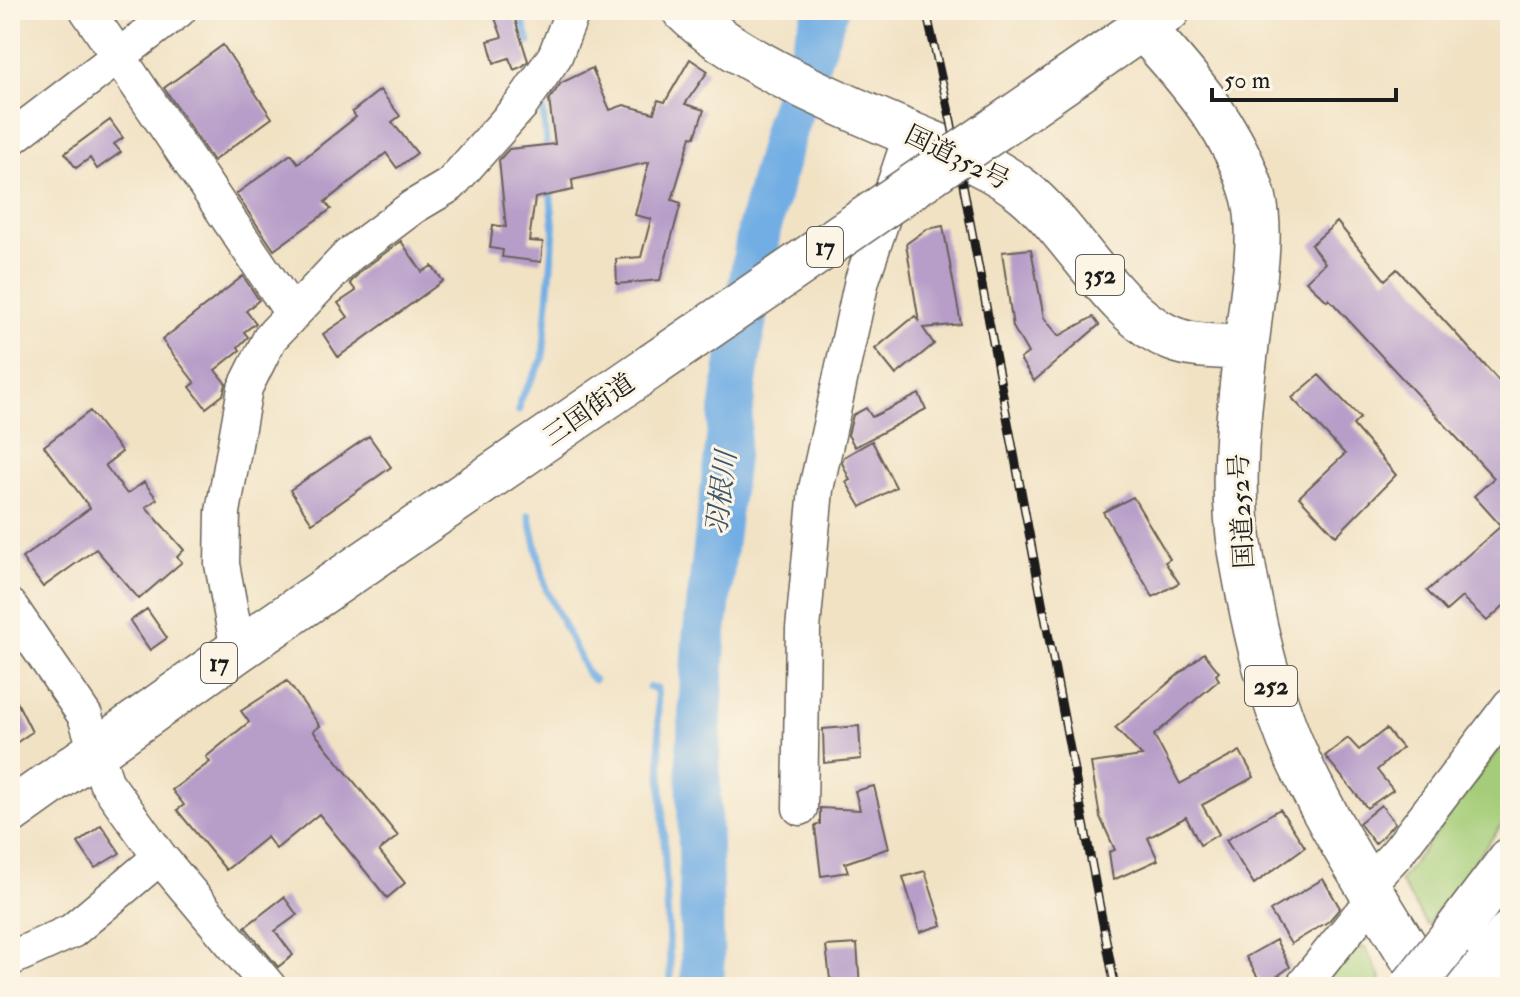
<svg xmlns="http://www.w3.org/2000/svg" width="1520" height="997" viewBox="0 0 1520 997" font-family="'IM FELL Double Pica','Noto Serif JP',serif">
<rect width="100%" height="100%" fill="#fcf5e5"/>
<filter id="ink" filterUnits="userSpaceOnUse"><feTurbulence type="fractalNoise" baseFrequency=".0125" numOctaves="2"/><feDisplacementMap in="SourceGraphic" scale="16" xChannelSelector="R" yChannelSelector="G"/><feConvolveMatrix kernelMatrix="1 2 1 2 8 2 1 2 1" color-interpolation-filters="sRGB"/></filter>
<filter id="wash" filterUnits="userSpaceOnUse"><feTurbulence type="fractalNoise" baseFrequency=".006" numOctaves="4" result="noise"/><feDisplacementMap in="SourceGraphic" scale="32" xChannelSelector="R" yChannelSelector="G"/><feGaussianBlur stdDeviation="1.8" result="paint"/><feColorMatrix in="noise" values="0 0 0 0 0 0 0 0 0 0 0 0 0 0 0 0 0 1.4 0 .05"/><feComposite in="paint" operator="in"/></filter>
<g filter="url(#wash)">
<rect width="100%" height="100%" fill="#f1e2c4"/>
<path fill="#a5cd79" stroke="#60744a" stroke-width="2" d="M1510 734V814L1427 925 1400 881Z
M1356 945 1365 948 1381 978 1377 987H1316Z"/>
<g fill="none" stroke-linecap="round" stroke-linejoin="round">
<path stroke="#72aee4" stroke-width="7" d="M519 10 529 42
M542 97 547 151
M519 411 520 400 543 359 554 231 550 188
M529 515 546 589 588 675 594 680
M649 687 657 689 671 987"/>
<path stroke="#72aee4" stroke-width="44" d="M703 987 698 755 704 640 735 381 759 230 786 126 826 10"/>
</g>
<g id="blocks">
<path fill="#b79ec9" d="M492 10H512L528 61 523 66 514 70 509 58 494 63 488 41 502 37Z
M223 45 272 118 213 161 164 88Z
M690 59 708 71 685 104 704 110 695 137 691 136 672 200 681 203 660 280 617 284 616 259 641 257 651 219 635 215 649 162 572 180 573 190 535 198 529 241 543 242 541 262 502 257 503 250 490 248 493 225 506 227 499 160 509 149 555 144 549 100 561 83 592 68 610 110 624 105 654 113 658 100 665 102Z
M380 90 400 116 392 122 417 153 397 168 386 153 325 202 331 209 274 250 236 194 291 154 298 163 356 117 352 112Z
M110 120 123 138 114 144 121 152 97 169 90 158 76 168 65 153Z
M1337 222 1385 280 1397 269 1510 393V600L1487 621 1462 597 1446 611 1427 591 1501 526 1474 496 1494 478 1329 299 1327 301 1306 281 1325 263 1311 245Z
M943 226 961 324 923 328 934 344 896 375 875 349 915 316 919 322 906 244 927 229Z
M401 241 422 272 432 266 443 281 338 357 323 334 348 317 338 303 356 291 350 283 362 270Z
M1031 249 1044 318 1059 336 1093 317 1099 325 1034 381 1020 359 1028 353 1013 327 1002 252Z
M243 276 259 300 246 311 256 323 244 332 248 337 238 347 240 350 215 370 226 384 223 395 206 408 190 387 195 383 162 340Z
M1319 375 1360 418 1353 425 1396 475 1336 536 1299 497 1345 454 1292 398Z
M919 394 926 409 855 447 848 435 853 415 866 408 872 417Z
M90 411 122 452 105 465 127 494 144 482 157 499 146 507 184 550 177 557 182 562 139 599 96 549 43 587 22 558 90 508 44 446Z
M369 436 391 467 312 523 290 490Z
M872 441 896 487 861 507 846 482 850 480 842 463 844 457Z
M1133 497 1170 559 1165 562 1179 583 1153 597 1103 512Z
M147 609 167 638 150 650 130 621Z
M1204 653 1219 672 1216 675 1219 680 1154 735 1180 784 1240 751 1254 777 1202 805 1219 834 1200 845 1186 817 1148 838 1158 860 1113 880 1109 852 1115 850 1100 817 1091 763 1142 756 1115 728Z
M287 681 320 726 313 731 398 836 379 851 405 883 387 898 319 814 276 849 267 837 226 870 177 810 184 805 172 790 210 762 206 757 249 722 241 711Z
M10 688 32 732 10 747Z
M859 726 861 759 824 763 823 729Z
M1386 729 1402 748 1377 770 1393 790 1367 808 1325 756 1348 738 1359 750Z
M874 786 889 848 845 863 848 872 821 876 815 826 820 824V808L860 810 855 791Z
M1381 805 1395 823 1375 844 1359 823Z
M1280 809 1305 847 1254 884 1226 840Z
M101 825 120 853 95 868 78 843Z
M925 871 942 925 920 932 903 877Z
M1323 879 1340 908 1329 921 1291 944 1270 911Z
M284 897 297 915 275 931 293 955 278 967 245 927Z
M1276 940 1290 967 1263 986 1246 957Z
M857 944 860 987H835L833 979H830L826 946Z"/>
</g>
</g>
<g filter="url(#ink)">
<use href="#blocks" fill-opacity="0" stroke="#676157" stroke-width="2"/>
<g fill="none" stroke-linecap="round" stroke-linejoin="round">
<g stroke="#676157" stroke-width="37">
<path id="minor" d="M87 10 292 313
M10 139 179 10
M10 606 85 716 106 782 160 857 269 987
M238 650 222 564 223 512 245 388 270 338 349 255 413 207 450 185 521 105 555 56 573 10
M800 808 803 629 816 489 862 280 911 134
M1367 885 1397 853 1510 705
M10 959 72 931 160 857
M1302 987 1358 917 1378 900"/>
</g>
<g stroke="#676157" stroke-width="47">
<path id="highway" d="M684 10C735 61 845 106 913 135 951 151 990 165 1022 190 1072 229 1114 316 1173 339 1196 348 1222 346 1246 348
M1143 28C1187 76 1237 133 1254 198 1263 237 1253 285 1249 324 1240 400 1228 484 1242 559 1254 628 1270 699 1299 762 1336 840 1385 913 1430 987
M996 129 1168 10
M10 812 238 650 653 365
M1450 939 1510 860
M1468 987 1510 933"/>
</g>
<use href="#minor" stroke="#fff" stroke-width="34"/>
<use href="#highway" stroke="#fff" stroke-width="44"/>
<g stroke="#1c1c1c" stroke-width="9">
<path id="rail" d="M926 10 951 121 1115 987"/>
</g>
<use href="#rail" stroke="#fcf5e5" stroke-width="6" stroke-dasharray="18" stroke-linecap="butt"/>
<g stroke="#676157" stroke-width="47" stroke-linecap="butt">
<path id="highway-bridge" d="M653 365 996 129
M1412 987 1450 939"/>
</g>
<use href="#highway-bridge" stroke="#fff" stroke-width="44"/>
</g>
</g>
<g text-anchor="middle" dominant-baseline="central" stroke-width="6" stroke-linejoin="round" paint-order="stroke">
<g fill="#fcf5e5" stroke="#5f5d58" stroke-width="2">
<rect x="807" y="227" width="36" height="40" rx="6"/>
<rect x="1076" y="255" width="48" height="40" rx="6"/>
<rect x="201" y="643" width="36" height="40" rx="6"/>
<rect x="1245" y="666" width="52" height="40" rx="6"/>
</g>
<g font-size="24" font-weight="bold" fill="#1c1c1c">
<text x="825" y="247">17</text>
<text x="1100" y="275">352</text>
<text x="219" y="663">17</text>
<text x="1271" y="686">252</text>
</g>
<g font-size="26" fill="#1c1c1c" stroke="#fcf5e5">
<text transform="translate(957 158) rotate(26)">国道352号</text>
<text transform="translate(589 410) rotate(-35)">三国街道</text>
<text transform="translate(1242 511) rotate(-93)">国道252号</text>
</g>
<g font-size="28" font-style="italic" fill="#3e566c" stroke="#fcf5e5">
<text transform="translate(722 493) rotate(-83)">羽根川</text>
</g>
</g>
<rect width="1520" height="997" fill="none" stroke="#fcf5e5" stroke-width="40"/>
<path d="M1212 88v12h184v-12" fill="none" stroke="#1c1c1c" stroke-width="4"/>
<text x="1224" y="88" font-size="24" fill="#1c1c1c" stroke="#fcf5e5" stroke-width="6" paint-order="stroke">50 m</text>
</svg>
